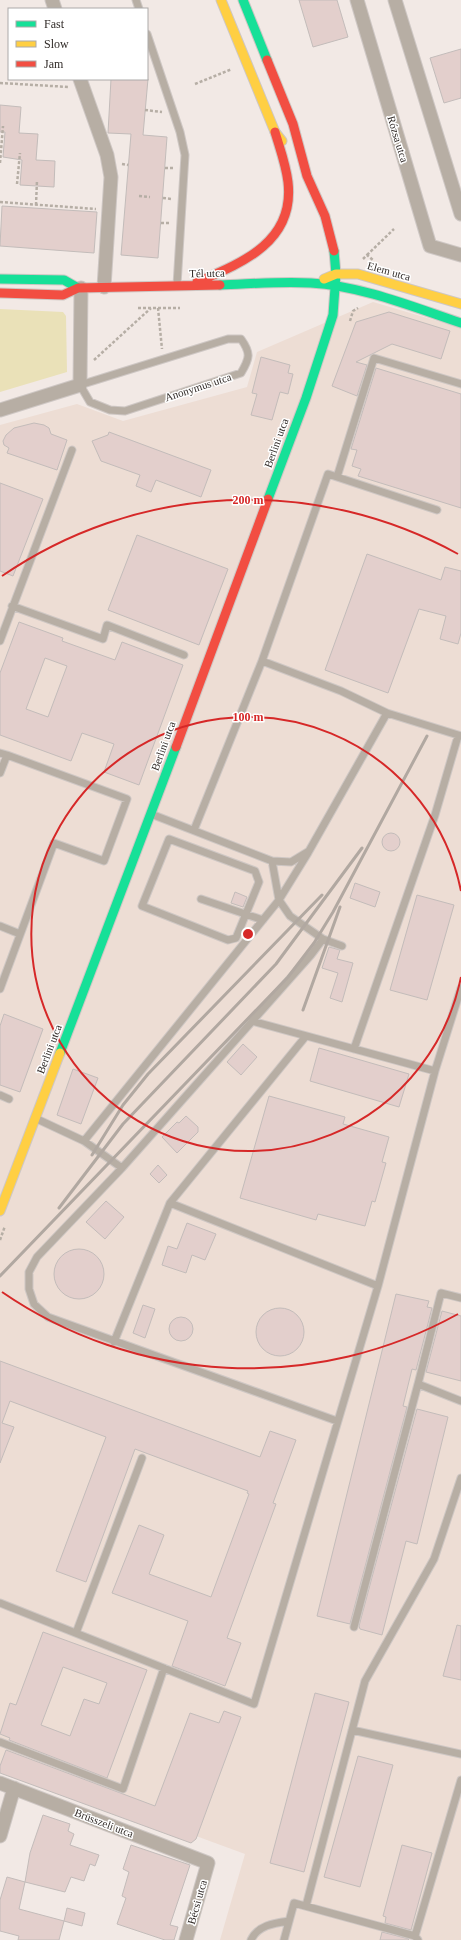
<svg xmlns="http://www.w3.org/2000/svg" width="461" height="1940" viewBox="0 0 461 1940" font-family="Georgia,serif">
<rect width="100%" height="100%" fill="#f2e9e5"/>
<path fill="#edddd4" d="M373 302 461 328V1940H220L245 1854 0 1764V425L77 404 123 421 247 387 257 352Z"/>
<path fill="#eae1b8" d="M0 309 63 312 66 316 67 372 0 392Z"/>
<path fill="#e3cfcc" stroke="#c3bcba" fill-rule="evenodd" d="M299 0H337L348 37 313 47Z
M461 49V98L444 103 430 58Z
M111 79H148L143 135 167 137 158 258 121 255 131 134 108 133Z
M0 105 21 107 19 133 38 134 36 160 55 161 54 187 20 185 22 160 3 157 5 132H0Z
M2 206 97 212 94 253 0 246Z
M389 312 450 331 441 359 392 344 356 362 367 365 357 396 332 386 356 322Z
M261 357 290 365 288 373 293 374 288 394 280 392 272 420 251 415 257 394 252 393Z
M376 368 461 394V508L358 476 361 469 352 466 357 450 351 449Z
M34 423 44 425 49 428 51 434 67 440 57 470 7 453 9 448 4 445 3 441 6 435 14 428Z
M109 432 211 470 201 497 156 480 151 492 136 486 140 475 101 461 92 441 108 435Z
M0 483 43 499 13 576 0 571Z
M137 535 228 569 199 645 108 610Z
M367 554 441 580 445 567 461 571V633L458 644 440 639 446 616 419 609 388 693 325 670Z
M19 622 63 638 62 641 115 660 122 642 183 665 139 785 104 772 114 744 82 733 71 761 0 735V673ZM45 658 67 666 48 717 26 709Z
M382 842a9 9 0 1 1 18 0a9 9 0 1 1-18 0Z
M355 883 380 892 375 907 350 898Z
M235 892 247 897 243 907 231 903Z
M417 895 454 905 427 1000 390 990Z
M329 947 340 950 337 959 353 963 342 1002 330 998 338 973 322 968Z
M4 1014 43 1029 20 1092 0 1085V1026Z
M243 1044 257 1057 241 1075 227 1062Z
M319 1048 409 1074 399 1107 310 1081Z
M73 1069 98 1078 81 1124 57 1115Z
M269 1096 345 1117 343 1124 389 1137 382 1162 386 1163 375 1202 372 1201 365 1226 318 1214 316 1220 240 1198Z
M186 1116 198 1127V1132L177 1153 162 1137 177 1122 179 1123Z
M158 1165 167 1175 159 1183 150 1174Z
M106 1201 124 1217 105 1239 86 1222Z
M187 1223 216 1234 205 1260 192 1255 186 1273 162 1265 168 1246 177 1249Z
M54 1274a25 25 0 1 1 50 0a25 25 0 1 1-50 0Z
M396 1294 429 1301 427 1307 432 1308 416 1370 412 1369 403 1406 407 1407 350 1624 317 1616Z
M143 1305 155 1309 145 1338 133 1333Z
M256 1332a24 24 0 1 1 48 0a24 24 0 1 1-48 0Z
M442 1311 461 1316V1381L426 1372Z
M169 1329a12 12 0 1 1 24 0a12 12 0 1 1-24 0Z
M0 1361 260 1457 270 1431 296 1440 273 1503 276 1504 227 1638 241 1643 225 1686 172 1666 188 1621 112 1593 139 1525 164 1535 149 1574 211 1597 249 1494 247 1493 248 1491 135 1449 86 1582 56 1571 106 1437 10 1401 2 1423 14 1427 0 1463Z
M417 1409 448 1417 417 1544 406 1541 382 1635 360 1629 359 1626Z
M457 1625 461 1626V1680L443 1676Z
M43 1632 147 1670 107 1778 9 1740 10 1738 0 1734 10 1703 16 1705ZM63 1667 107 1683 99 1704 84 1699 70 1736 41 1725Z
M315 1693 349 1702 304 1872 270 1863Z
M224 1711 241 1717 196 1839 191 1843 0 1773V1766L6 1750 155 1806 190 1713 219 1723Z
M358 1756 393 1765 360 1887 324 1877Z
M43 1815 70 1824 68 1831 74 1834 70 1845 99 1855 95 1866 90 1864 84 1881 71 1877 65 1892 25 1882 30 1853Z
M131 1845 190 1865 170 1925 178 1927 174 1940H165L117 1924 126 1898 122 1896 129 1872 123 1869Z
M402 1845 432 1853 411 1930 385 1923 386 1917 383 1916Z
M7 1877 25 1882 19 1909 64 1921 59 1940H18L19 1936 0 1931V1900Z
M67 1908 85 1913 82 1926 64 1921Z
M382 1932 409 1939 408 1940H380Z"/>
<g fill="none" stroke-linecap="round" stroke-linejoin="round">
<g stroke="#cec7c4" stroke-width="9">
<path id="lane" d="M136 0 139 9
M147 34 180 132 185 155 177 285
M228 339H241C251 353 250 358 241 373L125 411 110 410 90 402 80 385Z
M337 477 374 358 461 384
M12 606 103 639 107 625 184 655
M0 641 72 450
M262 661 328 474 437 510
M387 713 461 736
M0 753 7 755 0 773
M151 814 272 861 279 900
M194 830 262 661 341 691 387 713 309 851 291 862 272 861
M169 839 255 871 259 882 236 938 228 940 142 906Z
M201 899 263 920
M279 900 308 853
M0 926 20 934
M0 989 54 843 104 861 127 799 7 755
M252 1021 435 1071 378 1286
M354 1049 435 815 458 736
M435 1071 461 988
M0 1095 9 1099
M37 1119 84 1141 279 900 290 916 323 939 342 946
M84 1141 122 1168 311 955 323 939
M122 1168 37 1257 29 1272V1289L34 1304 48 1317 337 1421
M170 1203 306 1036
M461 1298 441 1293 418 1384 461 1401
M0 1603 254 1704 378 1286 170 1203 114 1342
M354 1627 418 1384
M76 1633 142 1458
M352 1730 461 1754
M0 1742 123 1789 164 1668
M306 1906 365 1681 434 1559 461 1478
M415 1936 461 1780
M251 1940C258 1925 275 1923 289 1921
M284 1940 294 1903 415 1936 418 1940"/>
</g>
<g stroke="#cec7c4" stroke-width="15">
<path id="street" d="M52 0 55 9
M357 0 430 246 461 255
M395 0 461 214
M80 79 107 155 111 177 104 287
M0 410 80 385 81 288
M0 1783 208 1863 186 1940
M0 1836 14 1788"/>
</g>
<g stroke="#cec7c4" stroke-width="11">
<path id="fast" d="M243 0 267 60
M0 279 64 280 78 288
M220 285C250 284 281 281 311 283 362 286 413 307 461 323
M268 499 306 398 333 315 336 274 334 251
M60 1053 176 747"/>
</g>
<g stroke="#cec7c4" stroke-width="11">
<path id="slow" d="M221 0 275 132 282 141
M324 279 336 274H358L461 304
M0 1211 60 1053"/>
</g>
<g stroke="#cec7c4" stroke-width="11">
<path id="jam" d="M267 60 293 124 307 176 325 216 334 251
M197 282C242 263 295 242 288 182 286 165 280 149 275 132
M0 293 63 295 78 288 220 285
M176 747 268 499"/>
</g>
<path stroke="#b6aea5" stroke-width="2.5" stroke-dasharray="3 2" stroke-linecap="butt" d="M0 83 69 87
M195 84 232 69
M145 110 162 112
M0 163 3 126
M122 164 128 165
M165 168H174
M17 184 20 153
M139 196 150 197
M163 198 172 199
M0 202 96 209
M36 205 37 180
M161 223H170
M367 255 394 229
M363 259 367 255 373 260
M138 308H180
M158 308 162 349
M350 321 353 311 358 308
M94 360 151 308
M0 1240 5 1226"/>
<use href="#lane" stroke="#b7aea4" stroke-width="7"/>
<use href="#street" stroke="#b7aea4" stroke-width="13"/>
<use href="#fast" stroke="#16e098" stroke-width="9"/>
<use href="#slow" stroke="#ffcf43" stroke-width="9"/>
<use href="#jam" stroke="#f24e42" stroke-width="9"/>
<path stroke="#b1a8a1" stroke-width="3" d="M303 1010 340 907
M92 1155 123 1105 148 1074 322 895
M59 1208 123 1124 276 964 362 848
M0 1276 288 977 314 943 333 912 427 736"/>
</g>
<g fill="none" stroke="#d62828" stroke-width="2">
<path d="M461 977A217 217 0 1 1 461 891"/>
<path d="M458 1314A434 434 0 0 1 2 1292M2 576A434 434 0 0 1 458 554"/>
</g>
<g text-anchor="middle" dominant-baseline="central" stroke-width="3" stroke-linejoin="round" paint-order="stroke">
<g font-size="11" fill="#302a27" stroke="#fff">
<text transform="translate(398 139) rotate(73)">Rózsa utca</text>
<text transform="translate(389 271) rotate(16)">Elem utca</text>
<text transform="translate(207 273) rotate(-1)">Tél utca</text>
<text transform="translate(198 387) rotate(-18)">Anonymus utca</text>
<text transform="translate(276 443) rotate(-70)">Berlini utca</text>
<text transform="translate(163 746) rotate(-70)">Berlini utca</text>
<text transform="translate(49 1049) rotate(-69)">Berlini utca</text>
<text transform="translate(104 1823) rotate(21)">Brüsszeli utca</text>
<text transform="translate(197 1902) rotate(-74)">Bécsi utca</text>
</g>
</g>
<circle cx="248" cy="934" r="6" fill="#d62828" stroke="#fff" stroke-width="2"/>
<g font-size="12" text-anchor="middle" font-weight="bold" fill="#d62828" stroke="#fff" stroke-width="3" stroke-linejoin="round" paint-order="stroke">
<text x="248" y="504">200 m</text>
<text x="248" y="721">100 m</text>
</g>
<rect x="8" y="8" width="140" height="72" fill="#ffffff" stroke="#acaaa9"/>
<rect x="16" y="21" width="20" height="6" fill="#16e098" stroke="#acaaa9"/>
<text x="44" y="28" font-size="12" fill="#302a27">Fast</text>
<rect x="16" y="41" width="20" height="6" fill="#ffcf43" stroke="#acaaa9"/>
<text x="44" y="48" font-size="12" fill="#302a27">Slow</text>
<rect x="16" y="61" width="20" height="6" fill="#f24e42" stroke="#acaaa9"/>
<text x="44" y="68" font-size="12" fill="#302a27">Jam</text>
</svg>
